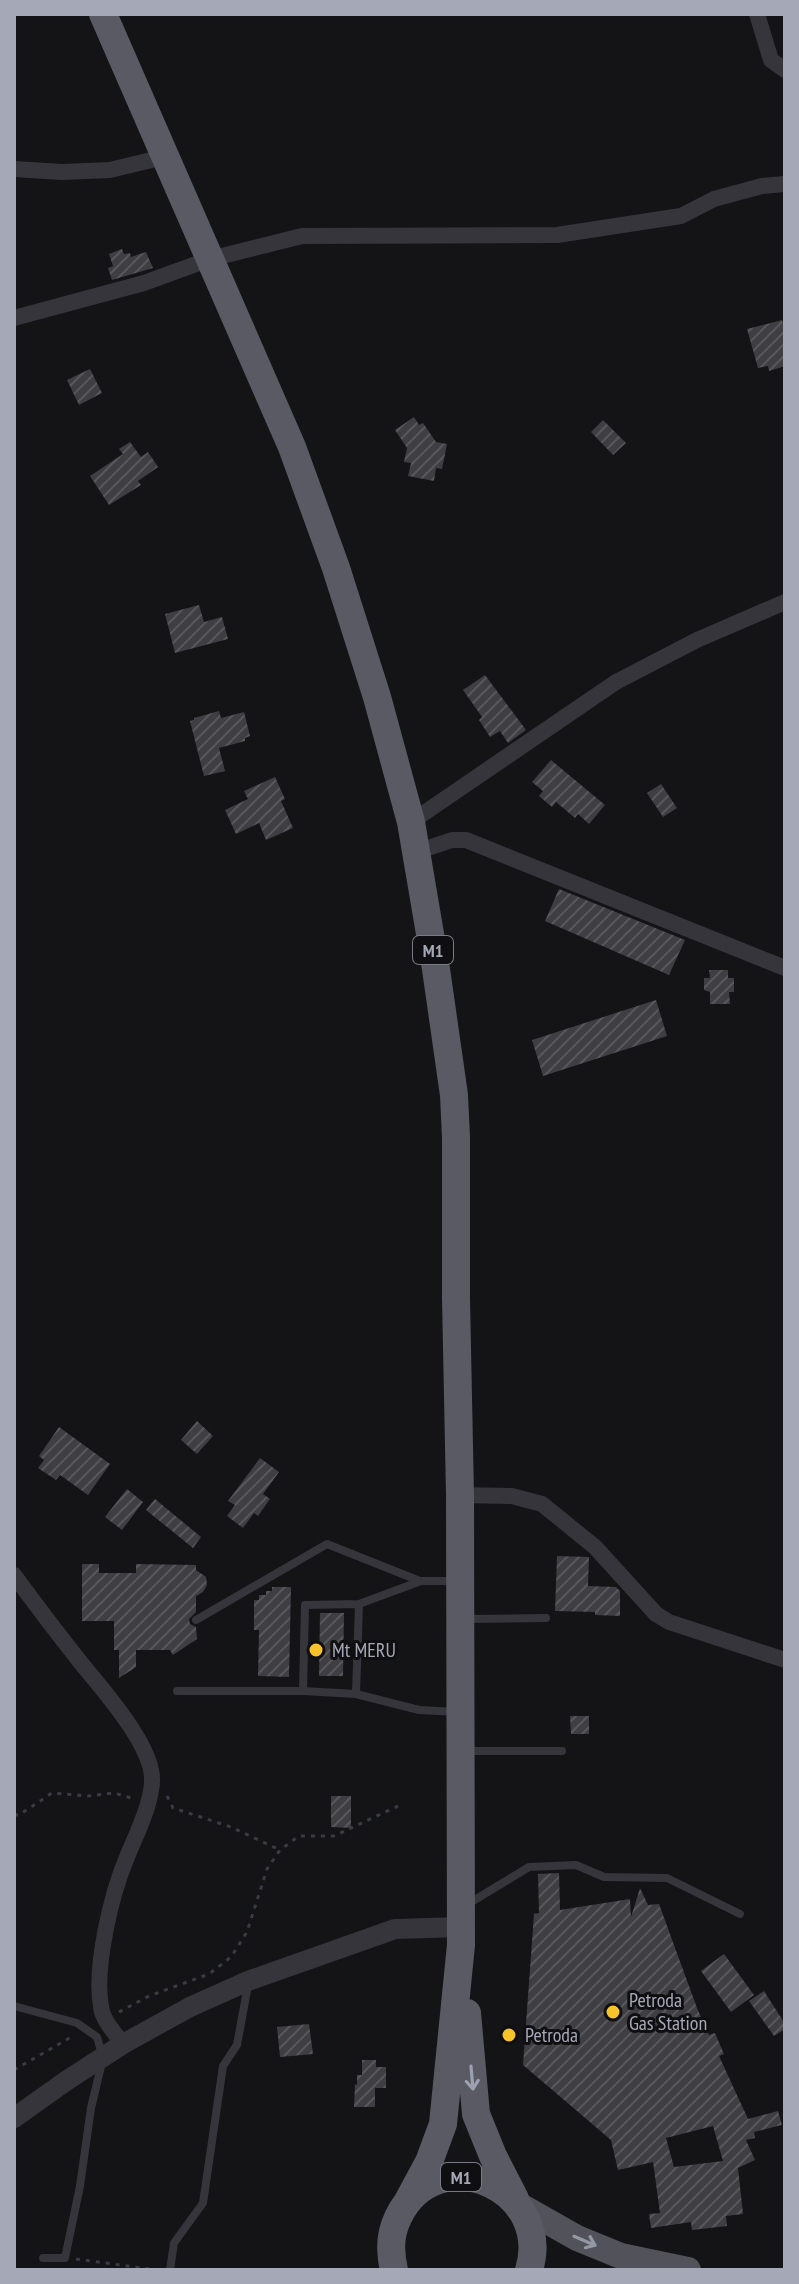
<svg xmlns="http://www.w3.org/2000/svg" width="799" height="2284" viewBox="0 0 799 2284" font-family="'PT Sans Narrow',sans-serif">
<defs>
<pattern id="building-hatch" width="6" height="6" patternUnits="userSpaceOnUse" patternTransform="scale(2)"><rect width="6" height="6" fill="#3e3e43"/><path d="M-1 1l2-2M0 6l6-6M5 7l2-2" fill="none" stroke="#57575c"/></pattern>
</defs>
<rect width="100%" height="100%" fill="#141416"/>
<path fill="url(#building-hatch)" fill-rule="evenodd" d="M122 249 124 254 130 253 131 257 146 252 153 268 112 280 108 268 113 266 109 254Z
M782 320 785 329V366L769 371 768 366 758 368 747 329Z
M90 369 102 393 79 405 67 380Z
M414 417 419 425 423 423 436 442 447 444 442 469 436 468 434 481 408 476 411 463 404 462 407 448 395 430Z
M603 420 626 443 613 455 591 432Z
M130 442 141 457 148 452 158 467 138 481 141 485 109 505 90 476 123 454 119 449Z
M199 605 204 622 222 617 228 639 175 653 165 614Z
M485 675 526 730 508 743 500 731 490 737 479 720 482 717 463 690Z
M219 711 221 718 244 712 250 736 245 738V741L219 748 225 771 204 776 190 721 194 720V718Z
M551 760 605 805 589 824 578 814 575 818 556 802 552 807 539 796 543 791 532 782Z
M275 777 285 799 281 801 293 828 266 840 259 823 236 834 225 810 248 799 244 791Z
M661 784 677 808 663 817 647 793Z
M559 889 685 940 669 975 545 921Z
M709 970H728V978H734V992H729L730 1004H710V992L704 990V978H710Z
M656 1000 667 1036 543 1076 532 1040Z
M197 1421 213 1436 197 1454 181 1440Z
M59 1427 110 1464 88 1495 60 1475 56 1480 38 1468 44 1460 39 1456Z
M260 1458 279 1472 263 1494 270 1499 258 1516 254 1513 243 1528 227 1516 235 1505 228 1501Z
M127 1489 143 1502 122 1530 105 1517Z
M155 1499 201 1537 193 1548 146 1510Z
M557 1556 589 1557 588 1586 616 1587 620 1591V1616L595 1615V1612L555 1611Z
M82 1564H99V1573H136V1564L196 1565V1570L206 1577 207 1585 203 1592 196 1596V1612L189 1619 190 1624 196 1627 197 1639 173 1655 170 1650H136V1667L119 1678V1650H114V1621H82Z
M272 1587H291L289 1677 258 1676 259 1630H254V1600H259V1595H266V1591H272Z
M320 1613H344L343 1676H319Z
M570 1716H589V1734H571Z
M331 1796H351V1828L331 1827Z
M559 1873 560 1910 630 1899 631 1917 640 1888 648 1905 659 1904 697 2008 709 2035 715 2033 724 2054 719 2056 748 2119 778 2111 782 2125 754 2132 755 2138 746 2140 755 2160 738 2168 743 2214 726 2216 727 2226 692 2230 691 2222 651 2228 649 2214 660 2213 653 2162 618 2170 611 2140 523 2065 534 1914 539 1913 538 1874ZM713 2126 723 2161 674 2167 666 2138Z
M724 1954 754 1995 731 2012 701 1971Z
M764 1991 785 2024V2029L774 2036 749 2001Z
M309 2024 313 2054 280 2057 277 2027Z
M362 2060H376V2067H386V2088H375V2107H354L355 2084 357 2085V2075H362Z"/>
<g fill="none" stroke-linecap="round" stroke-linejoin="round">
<path stroke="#3b3c42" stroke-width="3" stroke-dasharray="4 6" stroke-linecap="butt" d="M167 1796 173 1808 231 1827 280 1850
M14 1815H19L52 1793 88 1796 114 1793 131 1798
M119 2012 149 1996 209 1974 231 1957 247 1932 267 1869 280 1850 299 1836H334L398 1806
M14 2070 73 2036
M76 2259 157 2270"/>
<path stroke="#35353b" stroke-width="8" d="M456 1581H421L359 1604 356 1694 419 1710 458 1712
M465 1619 546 1618
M196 1620 327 1544 420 1581
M177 1691H303
M356 1694 303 1691 305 1605 359 1604
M465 1751H562
M468 1904 529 1867 576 1865 604 1877 667 1878 740 1914
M14 2006 77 2023 97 2037 103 2058 91 2108 80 2186 65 2258H43
M170 2270 174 2243 203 2203 223 2066 237 2045 248 1985"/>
<path stroke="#35353b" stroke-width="16" d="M757 14 771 60 785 70
M14 169 62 172 110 170 164 157
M14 318 144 283 210 259 302 236 557 235 681 216 714 199 762 186 785 184
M411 822 616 682 697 640 785 602
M416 852 452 840H466L785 968
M460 1495 512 1496 542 1504 595 1547 656 1614 669 1622 785 1660
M14 1575C36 1605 58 1634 81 1663 103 1690 144 1736 151 1770 157 1794 136 1835 127 1857 111 1895 94 1967 101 2007 103 2021 115 2033 123 2044"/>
<path stroke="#35353b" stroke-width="20" d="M14 2118 66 2081 123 2044 190 2007 248 1981 395 1929 461 1927"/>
<path stroke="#51525a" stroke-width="26" d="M517 2204 577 2238 621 2256 688 2270"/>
<path stroke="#595a63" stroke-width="28" d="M103 14 292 447 336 568 377 697 411 822 436 969 454 1095 456 1138V1298L460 1495 461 1945 443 2124 429 2162 408 2201
M467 2013 476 2114 493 2156 515 2199
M394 2270C389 2248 390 2230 402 2210 445 2140 553 2191 529 2270"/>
</g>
<defs><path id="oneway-shaft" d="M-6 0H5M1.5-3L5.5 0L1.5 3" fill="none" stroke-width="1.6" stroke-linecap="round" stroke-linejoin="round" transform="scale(2)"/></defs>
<use stroke="#9da1af" href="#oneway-shaft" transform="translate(472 2078) rotate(85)"/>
<use stroke="#9498a4" href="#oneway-shaft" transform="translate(585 2241) rotate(23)"/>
<g fill="#f7c32a" stroke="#0f0f11" stroke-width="3">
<circle cx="316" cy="1650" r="8"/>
<circle cx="613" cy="2012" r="8"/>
<circle cx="509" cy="2035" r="8"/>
</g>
<g text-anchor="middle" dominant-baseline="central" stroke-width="6" stroke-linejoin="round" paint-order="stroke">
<g fill="#0f0f11" stroke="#787b85" stroke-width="2">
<rect x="413" y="936" width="40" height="28" rx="6"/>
<rect x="441" y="2163" width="40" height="28" rx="6"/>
</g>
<g font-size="18" font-weight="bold" fill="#a5a9b7">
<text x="433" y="950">M1</text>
<text x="461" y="2177">M1</text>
</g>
<g font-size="20" fill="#a5a9b7" stroke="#0f0f11" text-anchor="start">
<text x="332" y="1650">Mt MERU</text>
<text x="629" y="2000">Petroda<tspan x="629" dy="23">Gas Station</tspan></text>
<text x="525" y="2035">Petroda</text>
</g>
</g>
<rect width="799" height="2284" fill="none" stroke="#a5a9b7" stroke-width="32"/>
</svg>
